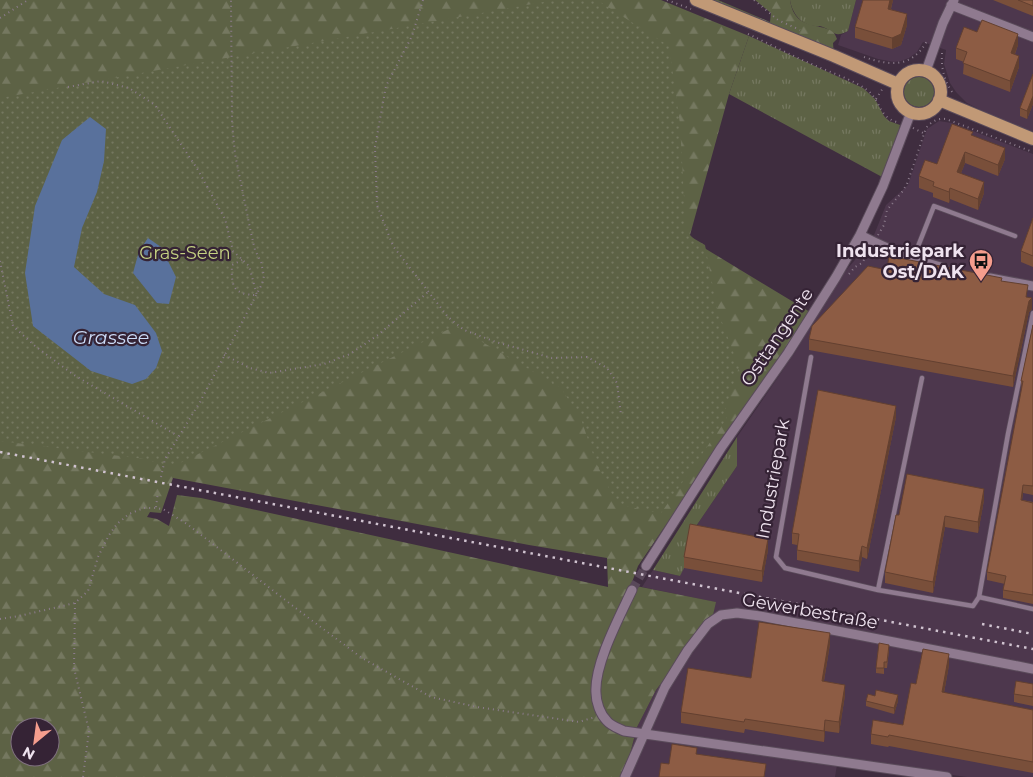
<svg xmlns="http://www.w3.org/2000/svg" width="1033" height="777" viewBox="0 0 1033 777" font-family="Montserrat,sans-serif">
<defs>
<pattern id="grass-tufts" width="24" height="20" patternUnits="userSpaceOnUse" patternTransform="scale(1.25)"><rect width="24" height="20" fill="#5d6245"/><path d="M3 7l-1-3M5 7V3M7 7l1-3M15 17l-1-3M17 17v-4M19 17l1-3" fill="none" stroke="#757860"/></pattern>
<pattern id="forest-firs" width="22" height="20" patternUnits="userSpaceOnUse" patternTransform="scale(1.25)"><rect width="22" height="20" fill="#5d6245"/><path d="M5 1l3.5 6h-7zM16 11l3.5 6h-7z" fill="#757860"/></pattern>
<pattern id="park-dots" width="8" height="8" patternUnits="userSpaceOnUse" patternTransform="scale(1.25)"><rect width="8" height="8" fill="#5d6245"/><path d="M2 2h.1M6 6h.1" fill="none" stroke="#757860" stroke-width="1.8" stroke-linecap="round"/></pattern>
</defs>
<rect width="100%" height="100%" fill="#3f2d3f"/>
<path fill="#4d374d" d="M856 0H1033V132L987 113 967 103 956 92 950 83 944 64 946 50 923 42 917 52 909 58 901 61 894 62 878 59 838 45 841 35 848 31Z
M939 121 952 123 1033 154V777H967L838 759 835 777H624L637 727 656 690 713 615 715 602 642 587 653 570 680 576 690 535 737 466V437L794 354 842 275 872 240 886 205 908 185 927 129Z"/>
<path fill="url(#grass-tufts)" d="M790 0H856L848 31C834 38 835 32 823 27 816 25 823 27 815 26 801 25 792 13 790 0Z
M749 36 863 88 875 99 884 116 889 121 900 125 896 143 884 178 729 94Z
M904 92a15 15 0 1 1 30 0a15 15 0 1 1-30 0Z
M737 437V466L690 535 684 568 680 576 653 570Z"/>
<path fill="url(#forest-firs)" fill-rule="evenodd" d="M0 0H661L749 36 729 94 690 235 701 246 810 312 638 566 631 585 716 602 713 615 656 690 637 727 624 777H0ZM173 478 529 545 607 558 608 587 201 498 177 495 169 526 157 519 147 517 150 512 161 513ZM20 727H50V757H20Z
M696 0H718L770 22 771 13 755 0H790C795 37 832 18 837 39L833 43 834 56Z"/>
<path fill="url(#park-dots)" d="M555 0H597L669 46 680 124 686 234 705 245 717 309 739 367 723 415 727 418 659 516 654 512 617 504 596 463 581 419 561 388 455 326 172 467 144 459 0 441V98Z"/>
<path fill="#59719c" d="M90 117 106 129 104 161 97 192 82 228 74 267 104 294 135 305 156 333 162 351 156 368 146 379 132 384 91 371 33 326 25 273 35 206 62 140Z
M148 238 161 247 176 277 169 304 157 303 133 273 139 251Z"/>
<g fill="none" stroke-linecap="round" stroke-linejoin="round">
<path stroke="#594859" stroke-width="9" stroke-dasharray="9 4.5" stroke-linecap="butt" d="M632 590 646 566"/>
<g stroke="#5a4b5a" stroke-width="6">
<path id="service" d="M913 259 934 206 1015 236
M811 357 776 557 785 568 878 590
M922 378 878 590 973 606 979 597 1033 609
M979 597 1008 434 1033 313"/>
</g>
<g stroke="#5a4b5a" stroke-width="11">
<path id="minor" d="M951 5 1033 37
M926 71 943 23 954 0
M860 235C887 249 914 260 944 268
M990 278 1033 286
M646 566 721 448 788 353 836 277 860 235 883 186 911 112
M632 590C620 616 594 664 596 693 596 702 600 714 607 721 611 726 618 728 624 731L947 777
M625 777 665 687 688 650 708 624 721 615 737 613 760 616 1033 669"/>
</g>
<g stroke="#5a4b5a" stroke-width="14">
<path id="primary" d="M696 0 834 56 898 84
M897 92a22 22 0 1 1 44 0a22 22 0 1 1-44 0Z
M939 100 1033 139"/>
</g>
<path stroke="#8c7c8c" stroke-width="2" stroke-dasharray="1 4" stroke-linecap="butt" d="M423 0 412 36 386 86 375 147 377 205 393 246 448 317 464 330 496 342 552 358 587 357 607 368 617 383 621 415
M667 0 691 9
M754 0 778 20 800 30
M0 18 28 0
M748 34C770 44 792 56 814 65 831 73 852 79 867 90 881 100 878 117 897 122
M942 53C941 68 944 81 953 93
M864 57C890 66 912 68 927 41
M68 87 101 81 129 88 155 105 198 170 225 219 233 251 249 266 257 295C233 295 231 286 232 265L242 260
M876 99 883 88
M913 128 925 134
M878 235 884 225 887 210 902 192 907 184 926 128C932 121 938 118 946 119L1033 152
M0 261 13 326 35 346 74 375 178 436
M849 274 855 267 862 263 870 250
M224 355 250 368 269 373 324 364 350 354 378 335 428 292
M161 477 165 459 200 402 262 284 264 276 261 262 255 250 251 233 235 154 232 122 231 0
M156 507 158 492
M75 603 74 668 89 731 83 777
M0 619 19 616 75 603 88 591 98 557 109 535 117 524 129 514 144 508H155L163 509 187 524 306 616 362 658 431 697 477 707 579 722 595 717"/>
<use href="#service" stroke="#8f7a8f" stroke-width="4.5"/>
<use href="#minor" stroke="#8f7a8f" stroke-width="9"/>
<use href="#primary" stroke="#c19976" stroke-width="12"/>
<path stroke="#d0c3d0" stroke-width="2.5" stroke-dasharray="2.5 5" stroke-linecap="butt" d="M0 452 1033 649
M982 624 1033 634"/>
</g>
<path fill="#794f3a" d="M893 0 891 9 907 25 901 45 892 49 855 38V27Z
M993 0H1033V16Z
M977 32 1018 45 1015 54 1019 67 1010 92 963 74 964 62 956 59V48Z
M1033 74V104L1027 119 1020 116V108Z
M973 136 1005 159 998 176 965 163 961 173 984 193 978 210 950 199 949 203 933 197V193L919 188V176L937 164Z
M1033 218V267L1021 262V251Z
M887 270 1027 297 1032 309 1029 312 1013 387 809 350V339Z
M1033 325V495L1023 493 1022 500 1033 502V604L1003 598V590L1005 584 987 580V572L1022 389 1021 381Z
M896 417 867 559 862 557 859 572 797 560V545L792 544V533Z
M984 500 978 533 945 527 933 593 885 583V572L899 515Z
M768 550 762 582 684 568V557Z
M830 644 824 681 845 695 839 733 825 731 824 742 745 729 744 733 681 723V712L751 678Z
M889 650 887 668H884V674L876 673V668Z
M949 665 944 693 1033 710V773L889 746 888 747 871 744V734L903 725 916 684Z
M1033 684V706L1014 702V694Z
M866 701H898L894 714 866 706Z"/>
<path fill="#634030" d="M890 0H893L888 20V9Z
M907 14V25L901 45 892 49V38Z
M1018 34V45L1011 64V53Z
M1019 56V67L1010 92V81Z
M1033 96V104L1027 119V111Z
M1005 148V159L998 176V165Z
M965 152V163L957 183V172Z
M984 182V193L978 210V199Z
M950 188V199L949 203V192Z
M1032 298V309L1029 312 1013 387V376L1029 301Z
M896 406V417L867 559V548Z
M1023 485V493L1021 508V500Z
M984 489V500L978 533V522Z
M945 516V527L933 593V582Z
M768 539V550L762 582V571Z
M862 546V557L859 572V561Z
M830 633V644L822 692V681Z
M949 654V665L942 703V692Z
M845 685V695L839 733V722Z
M898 695V701L894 714V708Z
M825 720V731L824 742V731Z"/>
<path fill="#8d5c44" stroke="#634030" d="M863 0H890L888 9 907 14 901 34 892 38 855 27Z
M1018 0H1033V6Z
M982 20 1018 34 1011 53 1019 56 1010 81 963 63 967 52 956 48 964 27 977 32Z
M1033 74V96L1027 111 1020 108Z
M952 124 973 132 971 135 1005 148 998 165 965 152 957 172 984 182 978 199 950 188 949 192 933 186 934 182 919 176 925 160 937 164Z
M1033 218V256L1021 251Z
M889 256 1002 278 1001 281 1028 285 1026 297 1032 298 1029 301 1013 376 809 339 812 326 868 266 887 270Z
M1033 325V486L1023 485 1021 500 1033 503V595L1003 590 1006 576 987 572 1023 381H1021Z
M818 390 896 406 867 548 862 546 859 561 797 550 799 534 792 533Z
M907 474 984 489 978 522 945 516 933 582 885 572 896 515H899Z
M690 524 768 539 762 571 684 557Z
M759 622 830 633 822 681 845 685 839 722 825 720 824 731 745 719 744 722 681 712 688 668 751 678Z
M879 643 889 645 887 662H884V668H876Z
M923 649 949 654 942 692 1033 710V762L889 735 888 737 871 734 873 720 903 725 911 683 916 684Z
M1016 681 1033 684V697L1014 694Z
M876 690 898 695 894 708 866 701 868 694 875 696Z
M672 744 697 748 696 754 766 764 764 777H659L661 763 669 764Z"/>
<defs>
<g id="bus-pin" transform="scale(1.25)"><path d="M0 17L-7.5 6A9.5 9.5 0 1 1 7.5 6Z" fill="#f59d8d" stroke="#352335"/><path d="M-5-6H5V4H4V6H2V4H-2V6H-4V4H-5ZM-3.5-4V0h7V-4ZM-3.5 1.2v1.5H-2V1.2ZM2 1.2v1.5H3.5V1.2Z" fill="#111"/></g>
</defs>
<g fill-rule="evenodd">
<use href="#bus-pin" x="981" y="261"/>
</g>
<g text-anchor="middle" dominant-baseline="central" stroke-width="4.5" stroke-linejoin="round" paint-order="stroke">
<g font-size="18" font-weight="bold" fill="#efe3ef" stroke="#352335" text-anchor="end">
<text x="964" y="251">Industriepark<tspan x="964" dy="21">Ost/DAK</tspan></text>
</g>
<g font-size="18" fill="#c3d081" stroke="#352335">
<text x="185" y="253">Gras-Seen</text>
</g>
<g font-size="18" fill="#efe3ef" stroke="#352335">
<text transform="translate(777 337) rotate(-56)">Osttangente</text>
<text transform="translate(773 479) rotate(-80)">Industriepark</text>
<text transform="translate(810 611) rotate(10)">Gewerbestraße</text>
</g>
<g font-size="19" font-style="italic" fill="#ccdcf8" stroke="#352335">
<text x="111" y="337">Grassee</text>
</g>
</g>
<g transform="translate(35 742) rotate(209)"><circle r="24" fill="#352335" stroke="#7f707f"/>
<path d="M0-4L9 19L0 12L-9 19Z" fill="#f59d8d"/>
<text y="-8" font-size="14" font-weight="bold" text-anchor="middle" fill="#efe3ef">N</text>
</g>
</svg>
